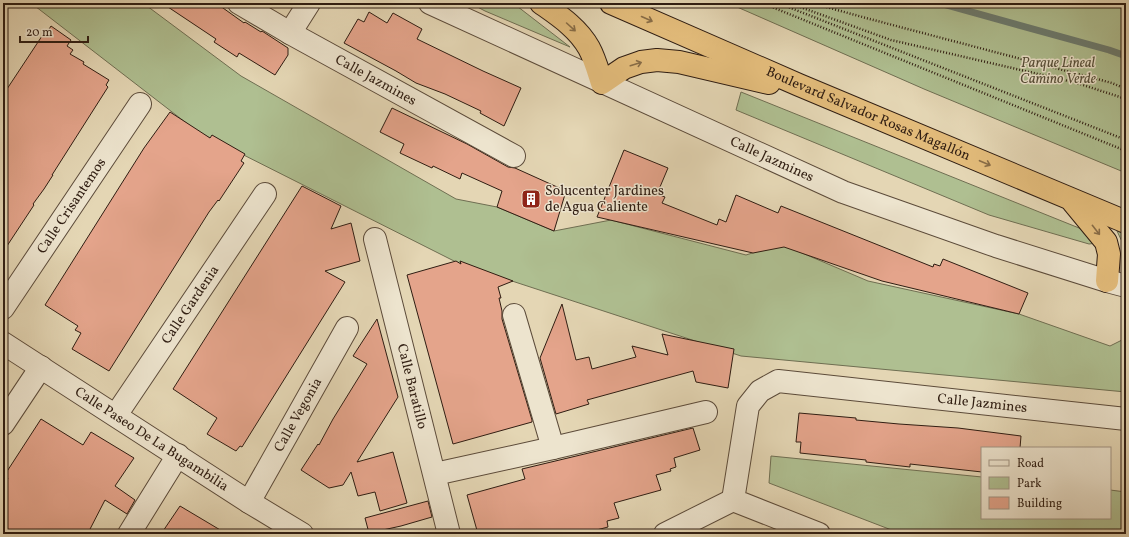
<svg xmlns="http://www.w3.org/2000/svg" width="1129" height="537" viewBox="0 0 1129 537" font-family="Vollkorn,serif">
<rect width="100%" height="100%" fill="#e4d6b4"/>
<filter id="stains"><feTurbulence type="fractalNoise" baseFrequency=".005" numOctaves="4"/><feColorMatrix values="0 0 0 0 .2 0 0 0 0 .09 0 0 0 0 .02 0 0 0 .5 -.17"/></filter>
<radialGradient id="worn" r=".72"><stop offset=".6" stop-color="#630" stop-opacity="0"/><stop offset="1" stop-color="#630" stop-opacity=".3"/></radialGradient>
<path fill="#afbf91" stroke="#6f6e52" d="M31 3H143L241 76 456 199 497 207 554 231 611 220 746 255 781 244 868 281 1019 314 1110 346 1126 338V392L741 356 460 264 198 132Z
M470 3H513L570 47 485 11Z
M728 3H1111L1126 9V173L924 89Z
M741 92 1089 232 1097 243 1089 244 989 215 736 110Z
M1117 231 1126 235V250Z
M771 456 982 477V518H1110V490L1126 492V534H902L769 483Z"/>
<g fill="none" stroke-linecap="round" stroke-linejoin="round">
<path stroke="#6c7b6f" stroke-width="7" d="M939 3 1109 50 1126 56"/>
</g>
<path fill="#e4a48b" stroke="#2f1d12" d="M162 3H207L212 7 216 3 244 23 245 22 261 32 262 31 288 48V55L275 75 239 53 237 57 214 42 216 39Z
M369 12 387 23 393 13 422 29 417 39 483 71 521 88 504 126 480 113 481 111 445 94 416 83 396 71 344 43 358 19 364 22Z
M51 26 71 40 67 46 73 50 70 54 84 62 83 64 109 80 106 85 108 87 52 175H53L44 189 33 204 34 205 3 252V95L44 33 46 34Z
M392 108 467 144 508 167 515 168 566 191 554 231 497 207 502 191 462 173 460 179 433 166 432 168 400 153 404 144 380 132Z
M170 112 210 138 212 135 245 154 241 161 244 163 219 201 218 200 209 212 109 371 72 349 81 333 75 330 78 326 45 305 144 148Z
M624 150 668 168 657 194 665 197 662 203 717 225 719 219 726 222 736 195 778 213 781 206 933 267 934 264 940 266 943 259 1028 293 1019 314 882 281 784 247 753 253 597 217Z
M302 186 341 206 331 229 351 223 360 261 325 271 345 282 242 447 240 446 236 451 207 434 217 418 173 389Z
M456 261 461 264 460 261 513 281 498 287 501 298H499L502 311V319L532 420V422L453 444 407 275Z
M562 304 576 360 589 357 592 369 636 357 632 346 668 355 662 334 734 349 728 388 696 382 693 371 587 400 589 404 556 414 540 358Z
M377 319 398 397 357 462 393 452 407 503 380 511 375 492 358 496 351 472 343 485 329 488 301 470 318 444 319 445 333 419 367 364 353 356Z
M799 413 856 418V420L899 424 958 428 1021 436 1020 448H982V472L910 464V467L866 462V460L800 453 801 442H796Z
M41 419 83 445 91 432 134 458 115 486 135 500 127 514 105 500 88 533 82 530 80 534H3V486L8 478 4 476Z
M693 428 700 450 674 458 676 467 670 469 671 471 656 475 661 490 614 503 619 518 607 521 608 527 581 534H478L467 495 525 479 522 469Z
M428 501 432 517 401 526 369 533 365 518Z
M180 506 227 534H161Z"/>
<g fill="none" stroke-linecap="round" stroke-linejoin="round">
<g stroke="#5c4b3a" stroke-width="24">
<g id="minor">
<path id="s1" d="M239 3 290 33 514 156"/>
<path d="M290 33 309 3"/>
<path id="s2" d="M375 239 449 534"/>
<path id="s3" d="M3 308 140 104"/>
<path d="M514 315 553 448"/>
<path id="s4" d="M116 415 265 194"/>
<path d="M3 424 41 367"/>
<path d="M435 474 553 448 706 412"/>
<path id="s5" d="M249 502 347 328"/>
<path d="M129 534 178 455"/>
</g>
</g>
<g stroke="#5c4b3a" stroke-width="24">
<g id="tertiary">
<path id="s6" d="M430 3 843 192 996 246 1107 281 1126 286"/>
<path id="s7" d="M3 343 249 502 302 534"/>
<path d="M665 534 733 500"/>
<path id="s8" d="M819 534 733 500 748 406 760 391 778 381 1126 419"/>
</g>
</g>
<g stroke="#2f1d12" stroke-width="24">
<g id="trunk">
<path d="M541 3C558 15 578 28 589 48 595 59 598 71 602 83L624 68 641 62 657 60 679 62 769 83"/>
<path id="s9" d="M611 3 799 85 1126 222"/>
<path d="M1073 202 1106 242 1109 254 1107 281"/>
</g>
</g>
<path stroke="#2f1d12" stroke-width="2.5" stroke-dasharray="1 2" stroke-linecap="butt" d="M762 3 1126 151
M778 3 1126 140
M789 3 891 40 1077 83 1126 99
M812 3 866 18 1112 83 1126 89"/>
<use href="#minor" stroke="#ede4ce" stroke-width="22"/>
<use href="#tertiary" stroke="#ede4ce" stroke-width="22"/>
<use href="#trunk" stroke="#e2bb7a" stroke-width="22"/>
</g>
<defs><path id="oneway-shaft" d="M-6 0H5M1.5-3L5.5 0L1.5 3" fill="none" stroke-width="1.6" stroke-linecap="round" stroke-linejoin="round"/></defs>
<g stroke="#886c46">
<use href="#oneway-shaft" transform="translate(647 19) rotate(24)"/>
<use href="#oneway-shaft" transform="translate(571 27) rotate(42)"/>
<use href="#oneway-shaft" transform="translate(636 64) rotate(-17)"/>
<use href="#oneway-shaft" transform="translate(985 163) rotate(23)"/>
<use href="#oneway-shaft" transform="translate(1096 230) rotate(52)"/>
</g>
<defs>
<g id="building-square" transform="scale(1)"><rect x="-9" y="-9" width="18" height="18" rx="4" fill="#8f2418" stroke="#ede4ce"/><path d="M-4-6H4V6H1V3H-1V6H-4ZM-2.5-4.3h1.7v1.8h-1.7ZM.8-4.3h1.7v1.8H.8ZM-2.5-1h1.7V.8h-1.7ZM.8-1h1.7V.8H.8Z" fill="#fff"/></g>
</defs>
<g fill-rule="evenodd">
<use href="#building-square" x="531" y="199"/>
</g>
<g text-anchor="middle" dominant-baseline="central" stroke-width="3" stroke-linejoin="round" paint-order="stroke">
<g font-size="14" font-style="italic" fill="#554e38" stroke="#ede4ce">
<text x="1058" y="63">Parque Lineal<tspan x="1058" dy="16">Camino Verde</tspan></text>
</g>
<g font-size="14" fill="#2f1d12" stroke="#ede4ce">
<text stroke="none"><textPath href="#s1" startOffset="157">Calle Jazmines</textPath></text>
<text stroke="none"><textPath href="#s9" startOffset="280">Boulevard Salvador Rosas Magallón</textPath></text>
<text stroke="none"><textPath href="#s6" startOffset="376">Calle Jazmines</textPath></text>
<text stroke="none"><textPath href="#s3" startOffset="123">Calle Crisantemos</textPath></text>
<text stroke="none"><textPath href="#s4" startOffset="133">Calle Gardenia</textPath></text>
<text stroke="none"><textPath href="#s2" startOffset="152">Calle Baratillo</textPath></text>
<text stroke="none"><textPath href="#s8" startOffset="433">Calle Jazmines</textPath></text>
<text stroke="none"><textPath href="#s5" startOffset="100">Calle Vegonia</textPath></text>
<text stroke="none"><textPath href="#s7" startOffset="177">Calle Paseo De La Bugambilia</textPath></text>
</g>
<g font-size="14" fill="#2f1d12" stroke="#ede4ce" text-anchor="start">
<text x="545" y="191">Solucenter Jardines<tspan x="545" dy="16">de Agua Caliente</tspan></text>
</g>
</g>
<rect width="1129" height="537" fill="none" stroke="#e4d6b4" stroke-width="16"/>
<rect x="4" y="4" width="1121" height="529" fill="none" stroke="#2f1d12" stroke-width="2"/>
<rect x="8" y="8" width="1113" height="521" fill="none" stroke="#2f1d12"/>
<rect x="981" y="447" width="130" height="72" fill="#ede4ce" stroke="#a19483"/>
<rect x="989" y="460" width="20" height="6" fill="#ede4ce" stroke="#a19483"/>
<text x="1017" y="467" font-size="12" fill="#2f1d12">Road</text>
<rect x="989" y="477" width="20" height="12" fill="#afbf91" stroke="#a19483"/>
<text x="1017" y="487" font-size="12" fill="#2f1d12">Park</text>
<rect x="989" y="497" width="20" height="12" fill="#e4a48b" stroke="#a19483"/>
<text x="1017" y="507" font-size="12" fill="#2f1d12">Building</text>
<path d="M20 36v6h68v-6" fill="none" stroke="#2f1d12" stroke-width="2"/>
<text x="26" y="36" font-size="12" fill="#2f1d12" stroke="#ede4ce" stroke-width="3" paint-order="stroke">20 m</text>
<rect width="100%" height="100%" filter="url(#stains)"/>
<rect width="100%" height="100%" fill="url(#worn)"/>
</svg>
